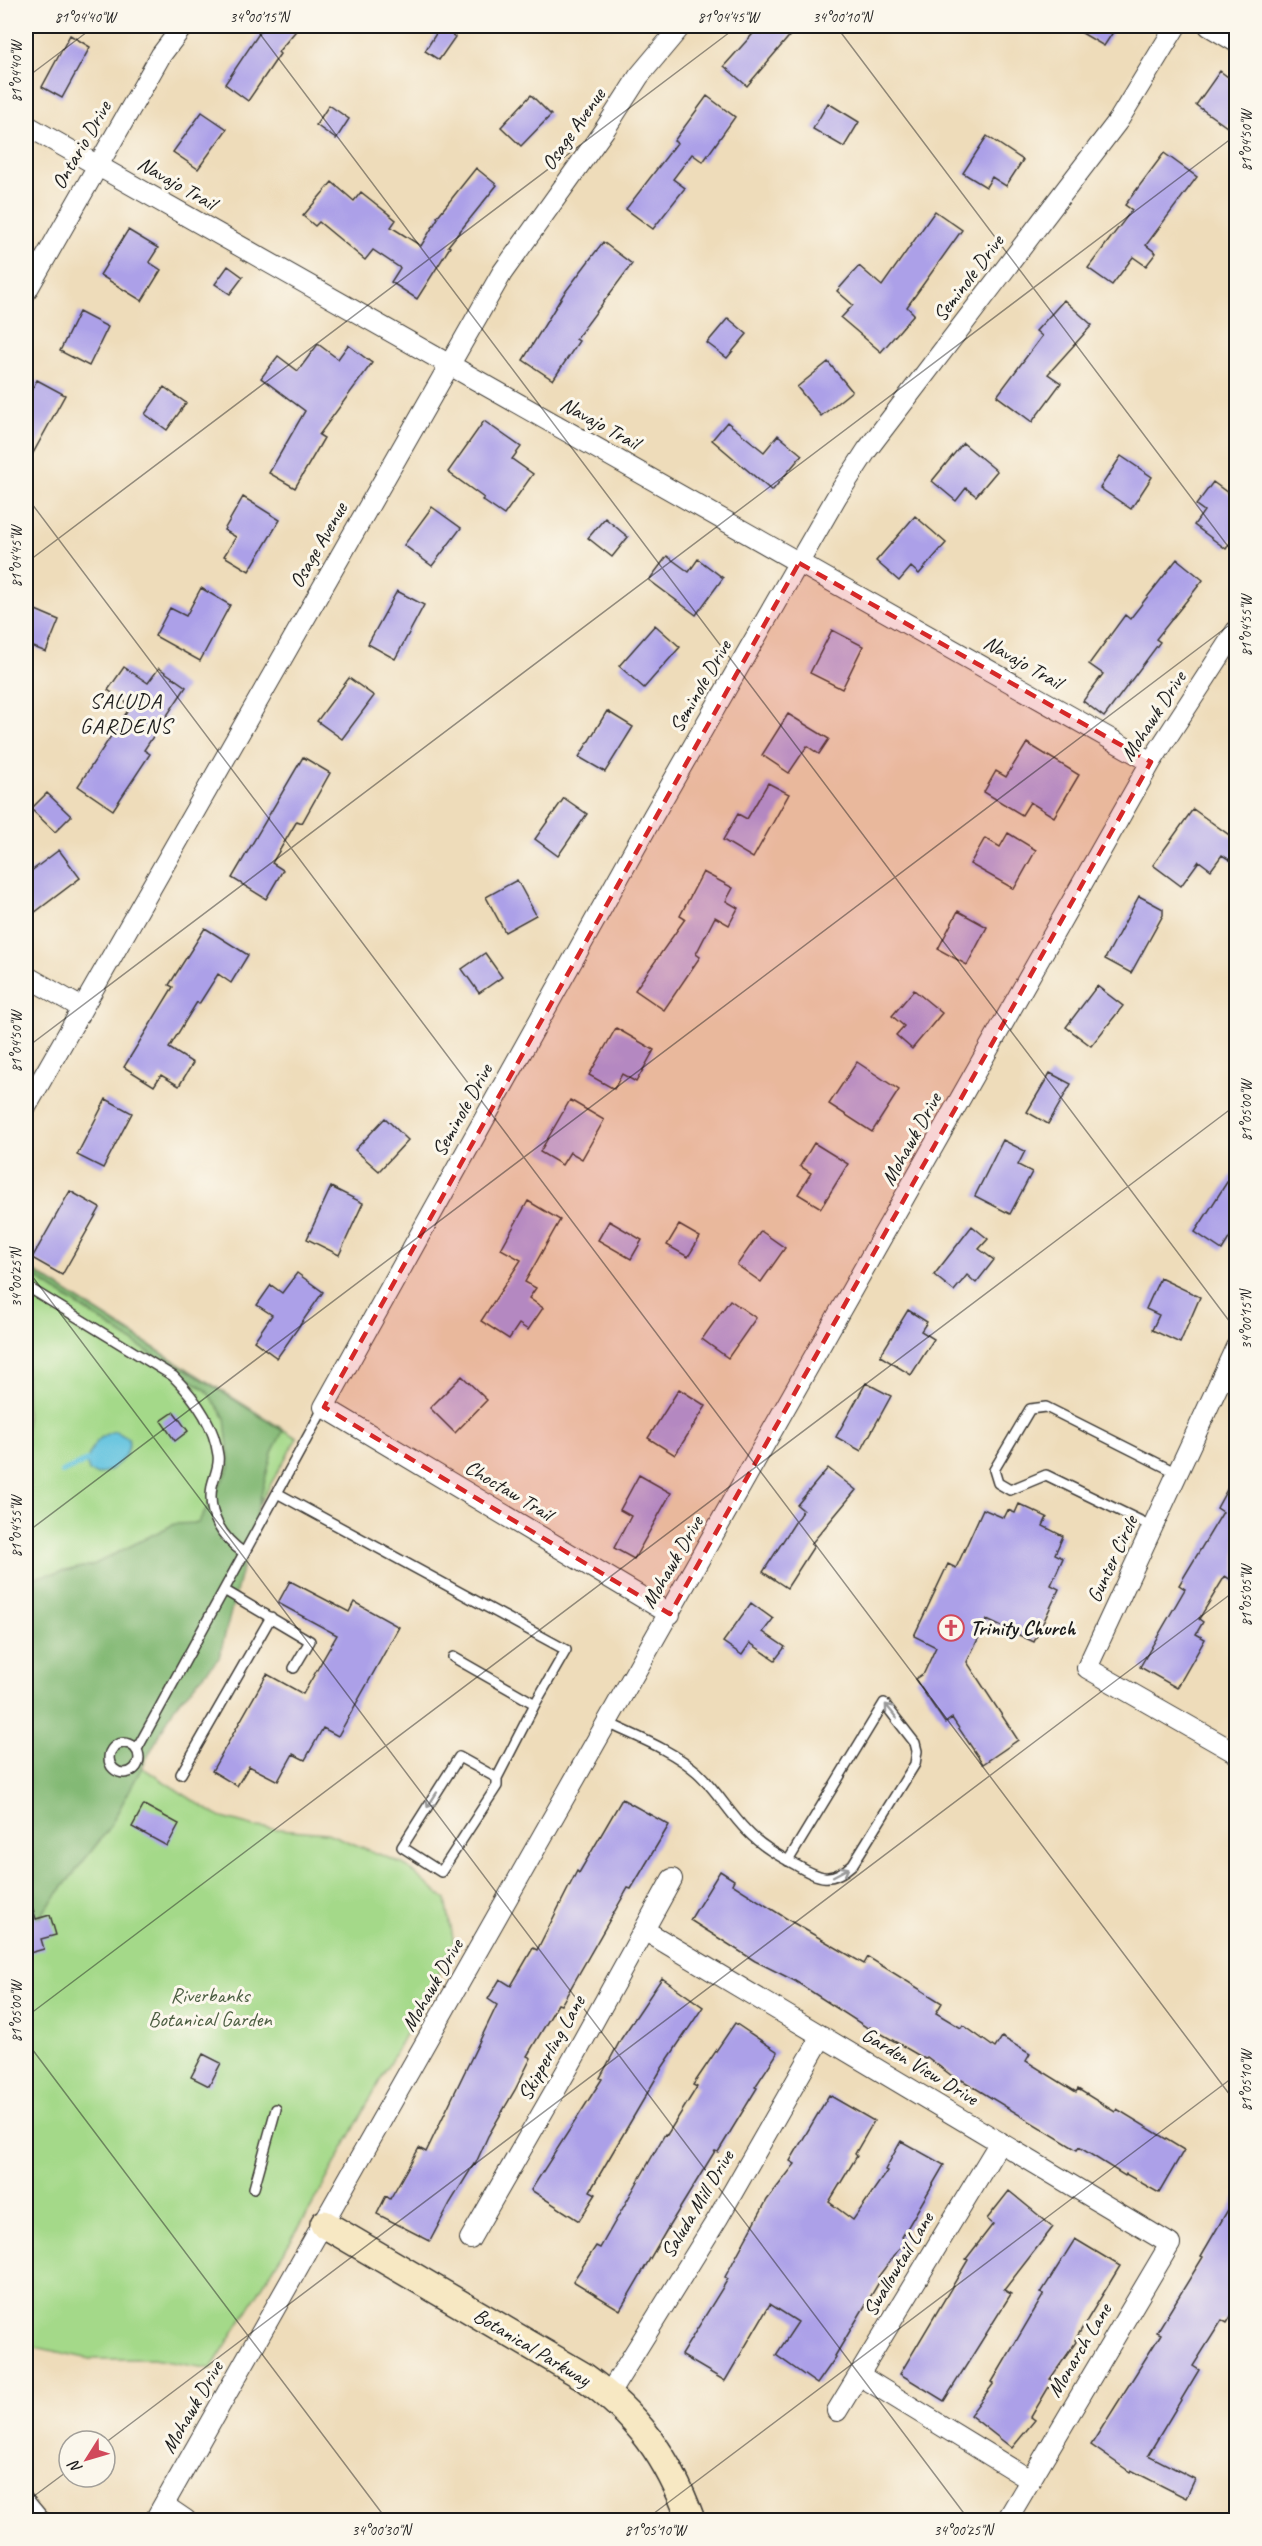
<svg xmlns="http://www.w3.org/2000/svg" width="1262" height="2546" viewBox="0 0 1262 2546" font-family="Caveat,sans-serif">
<rect width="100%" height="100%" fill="#fbf7ec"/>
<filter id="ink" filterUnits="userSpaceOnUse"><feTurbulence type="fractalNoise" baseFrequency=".0167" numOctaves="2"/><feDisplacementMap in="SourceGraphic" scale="12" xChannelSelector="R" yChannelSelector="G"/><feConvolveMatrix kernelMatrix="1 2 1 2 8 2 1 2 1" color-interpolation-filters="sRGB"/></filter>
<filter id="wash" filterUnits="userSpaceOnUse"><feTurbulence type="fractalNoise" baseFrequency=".008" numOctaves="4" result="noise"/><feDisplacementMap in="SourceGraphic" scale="24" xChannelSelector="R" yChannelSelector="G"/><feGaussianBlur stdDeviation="1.35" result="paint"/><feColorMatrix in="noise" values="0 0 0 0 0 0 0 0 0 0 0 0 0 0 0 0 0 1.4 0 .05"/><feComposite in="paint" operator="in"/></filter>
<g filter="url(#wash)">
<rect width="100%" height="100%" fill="#eedcba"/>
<path fill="#a4d989" stroke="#607a52" stroke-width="1.5" d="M26 1267 297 1438 118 1752 219 1817 255 1827 327 1833 403 1864 446 1900 454 1944 311 2208 211 2369 153 2359H90L26 2345Z"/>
<path fill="#83b975" stroke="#506a48" stroke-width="1.5" d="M26 1266 283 1431 272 1453 219 1658 175 1706 108 1830 47 1907 26 1940V1579L93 1565 174 1524 198 1523 230 1467 225 1418 206 1390 26 1271Z"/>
<path fill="#61c2df" stroke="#3e6f7e" stroke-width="1.5" d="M115 1431 128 1438C133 1456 112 1471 97 1475L89 1471 87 1464C89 1448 99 1435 115 1431Z"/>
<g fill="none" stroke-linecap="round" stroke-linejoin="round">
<path stroke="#61c2df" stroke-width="6" d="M62 1472 87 1461"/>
</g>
<g id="blocks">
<path fill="#aca0e8" d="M264 26H300L278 52 280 54 248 101 225 84Z
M760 26H783L792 33 747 86 724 66Z
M1070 26H1117L1104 46Z
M440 27 455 37 439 60 425 51Z
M70 35 90 47 62 98 42 87Z
M1220 71 1236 83V113L1227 127 1196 105Z
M531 95 551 115 521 146 501 127Z
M707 96 735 117 703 162 692 154 673 179 685 188 653 229 626 209 677 143 674 141Z
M828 103 859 122 844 147 813 129Z
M329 105 349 119 336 139 316 125Z
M202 112 227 129 198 169 173 152Z
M987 136 1023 160 1006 186 992 177 986 187 963 173Z
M1164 153 1197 177 1146 245 1156 253 1146 266 1133 257 1112 285 1088 268 1132 210 1125 205Z
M476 168 497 185 448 246 450 247 417 299 391 282 400 268 373 250 365 260 319 222 315 226 303 216 332 182 354 201 361 192 396 220 391 227 421 246 438 218 437 217Z
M935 211 962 230 907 307 914 314 881 352 841 318 853 305 837 291 859 266 882 286Z
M128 230 158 248 149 262 161 270 142 301 100 275Z
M603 242 632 264 576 339 579 341 553 380 523 360 563 295Z
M228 266 243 277 230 294 215 284Z
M1064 300 1092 325 1048 374 1061 383 1032 422 997 396 1042 336 1036 331Z
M79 312 108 327 89 366 60 351Z
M728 318 747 334 727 358 707 343Z
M318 344 338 359 348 345 372 363 319 435 324 438 295 488 269 473 305 411 261 378 278 356 298 371Z
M828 362 852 391 821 416 797 387Z
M37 380 65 395 26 466V400Z
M164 387 186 403 167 430 145 414Z
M484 421 521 447 512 459 533 474 504 515 482 500 484 498 448 472Z
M727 422 764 452 778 435 802 455 772 491 712 440Z
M963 443 997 471 976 496 966 488 956 501 932 481Z
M1121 456 1152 477 1131 509 1100 488Z
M1213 482 1236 499V534L1226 549 1194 525 1204 511 1196 505Z
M243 497 280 520 249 571 224 556 236 537 224 530Z
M432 507 461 528 432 566 404 545Z
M915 516 946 543 919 574 911 567 899 581 876 561Z
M605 518 628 537 612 557 588 538Z
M667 556 689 572 698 559 723 578 696 615 649 580Z
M1177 559 1203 580 1156 639 1160 642 1104 717 1083 701 1103 674 1089 664 1125 615 1130 619Z
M201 588 230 605 200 661 155 636 170 608 186 616Z
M397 591 424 605 395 659 368 644Z
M31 608 59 620 46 652 26 644V622Z
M655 625 680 647 644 688 619 666Z
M832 630 863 646 842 689 810 673Z
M124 667 148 683 159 668 186 687 144 750 150 754 113 810 78 786 131 706 108 690Z
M349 678 374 696 342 739 317 721Z
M607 711 633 727 605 772 579 757Z
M788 714 829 739 819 754 807 746 789 773 762 755Z
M1027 743 1079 775 1054 817 1030 802 1022 815 984 792 996 771 1006 777Z
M303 757 330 773 302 823 297 821 272 863 283 870 266 899 232 878Z
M768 783 789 794 753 858 723 840 738 814 747 819Z
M47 793 71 816 55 832 31 809Z
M564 798 587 814 558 856 535 839Z
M1193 809 1236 840V864L1222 855 1211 870 1199 861 1181 886 1153 865Z
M1008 833 1036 850 1014 889 970 864 985 838 1000 847Z
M59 850 80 878 26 919V875Z
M703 872 733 888 726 901 738 908 729 925 715 917 696 954 700 957 664 1010 635 990 685 919 680 916Z
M517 880 536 915 505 932 486 897Z
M1139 896 1163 909V915L1131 973 1105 959Z
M958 911 987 927 967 965 938 949Z
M205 928 248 955 231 983 218 974 199 1004 197 1002 169 1048 193 1063 179 1086 161 1075 154 1086 124 1067 173 987 169 985Z
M485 953 502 977 479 993 462 969Z
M1097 986 1123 1006 1091 1046 1066 1027Z
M914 990 942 1013 912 1049 896 1035 904 1026 892 1016Z
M616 1028 654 1050 636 1082 622 1074 614 1089 589 1075Z
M857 1062 899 1090 872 1132 829 1104Z
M1050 1073 1071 1084 1048 1124 1027 1112Z
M106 1099 132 1113 103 1168 77 1155Z
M570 1100 604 1120 582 1159 570 1152 562 1165 540 1152Z
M385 1118 408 1140 379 1171 355 1150Z
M1003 1140 1025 1151 1018 1165 1032 1172 1010 1214 975 1196Z
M814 1143 848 1164 821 1208 798 1194 811 1173 800 1166Z
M1236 1168V1227L1222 1250 1195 1232Z
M331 1187 363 1203 339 1255 307 1239Z
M70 1191 100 1208 62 1275 32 1258Z
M528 1201 560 1220 525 1282 536 1288 529 1298 543 1308 528 1330 519 1324 509 1339 481 1321 521 1260 501 1249Z
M609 1221 642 1240 631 1259 598 1240Z
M679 1225 700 1237 688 1257 667 1245Z
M972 1226 988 1239 979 1249 994 1260 976 1283 967 1275 954 1291 934 1275Z
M761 1231 785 1248 761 1282 737 1265Z
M297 1273 323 1292 277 1358 254 1341 272 1315 257 1305 271 1285 282 1293Z
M1160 1278 1200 1297 1180 1343 1152 1330 1159 1315 1146 1309Z
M730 1300 756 1318 728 1358 702 1339Z
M908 1310 927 1322 921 1331 934 1339 911 1375 880 1356Z
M462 1376 487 1400 455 1433 430 1408Z
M866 1383 891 1396 861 1451 836 1437Z
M679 1389 706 1406 675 1455 648 1438Z
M174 1412 188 1431 175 1441 161 1421Z
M828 1468 856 1490 811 1544 814 1546 787 1588 763 1572 803 1510 797 1505Z
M1236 1473V1583L1225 1576 1199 1619 1203 1622 1196 1634 1205 1639 1177 1688 1140 1667 1185 1589 1179 1585 1223 1512 1217 1508Z
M639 1475 671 1493 634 1559 614 1548 631 1516 620 1510Z
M1019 1504 1047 1517 1043 1526 1063 1536 1055 1554 1063 1558 1051 1585 1059 1589 1034 1642 987 1620 967 1662 1018 1740 983 1764 952 1718 945 1723 915 1679 924 1673 936 1647 914 1636 948 1564 956 1568 983 1509 1004 1518 1008 1510 1015 1513Z
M290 1581 349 1612 354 1602 399 1627 338 1736 323 1728 305 1760 293 1754 278 1781 249 1766 237 1786 212 1771 267 1674 303 1694 337 1635 278 1603Z
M751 1603 773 1619 763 1632 785 1647 775 1660 750 1643 742 1655 723 1642Z
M622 1799 669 1825 631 1889 628 1888 561 2005 558 2004 527 2056 531 2058 515 2090 488 2136 475 2165 474 2164 450 2203 430 2241 377 2214 386 2196 390 2199 419 2148 426 2152 497 2005 488 1999 500 1979 511 1986 533 1948 537 1950 577 1871 579 1873Z
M144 1805 179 1824 167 1846 132 1827Z
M720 1871 734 1880 732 1884 792 1922 864 1964 868 1957 942 2003 936 2013 961 2028 963 2025 995 2048 1002 2037 1030 2054 1026 2061 1076 2092 1078 2089 1115 2112 1117 2109 1184 2150 1159 2193 1126 2174 1125 2176 1079 2147 1077 2150 962 2080 960 2082 927 2057 925 2059 870 2027 869 2029 795 1981 755 1961 690 1920Z
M30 1900 36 1919 50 1915 56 1935 41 1939 44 1949 26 1954V1901Z
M662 1978 703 2007 662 2068 590 2191 596 2194 579 2221 531 2190 602 2079 600 2078 621 2039Z
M735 2023 778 2052 755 2087 757 2088 718 2152 715 2151 669 2226 620 2310 573 2281 596 2246 600 2248 665 2134 667 2135 697 2087 693 2085Z
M203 2054 221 2063 209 2086 191 2077Z
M829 2095 874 2121 855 2154 857 2156 829 2202 853 2220 887 2171 885 2170 901 2141 944 2165 902 2237 906 2240 878 2277 881 2279 835 2356 836 2357 817 2384 776 2355 798 2322 770 2304 725 2381 681 2355 728 2279 725 2277 767 2200 795 2164 790 2161Z
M1009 2191 1053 2227 1004 2290 1011 2294 944 2401 900 2374 968 2260 966 2259 993 2224 987 2219Z
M1236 2196V2308L1227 2323 1222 2320 1193 2366 1199 2370 1148 2455 1195 2479 1186 2498 1131 2470 1130 2472 1091 2445 1161 2334 1157 2332 1203 2257 1201 2256Z
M1075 2239 1120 2266 1075 2340 1076 2342 1050 2379 1053 2380 1031 2417 1035 2420 1012 2448 970 2415 994 2383 992 2382 1044 2294 1041 2293Z"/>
</g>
</g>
<g filter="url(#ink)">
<use href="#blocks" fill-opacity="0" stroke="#3c3934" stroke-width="1.5"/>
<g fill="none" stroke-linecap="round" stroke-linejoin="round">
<g stroke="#3c3934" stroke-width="12">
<path id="lane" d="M26 1286 173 1376C194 1397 214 1424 218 1455 220 1466 214 1476 212 1486 207 1514 222 1538 244 1553
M277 1493 566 1650 535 1704 453 1657
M1153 1527 1046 1475 1010 1490 998 1483 994 1470 1030 1409 1046 1407 1179 1474
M224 1590 310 1641 294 1668
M608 1723C637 1737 672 1750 697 1772 716 1789 729 1813 747 1831 761 1846 779 1856 796 1865 820 1879 831 1884 853 1864L915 1764 917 1751 915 1743 884 1703 788 1861
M109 1758a15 15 0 1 1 30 0a15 15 0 1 1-30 0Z
M137 1749 324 1407
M181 1774 271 1617
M497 1778V1786L441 1872 402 1847 459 1757 497 1778 535 1704
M254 2188 276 2109
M26 2496 46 2520"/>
</g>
<g stroke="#3c3934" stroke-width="22">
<path id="street" d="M1209 26 1236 42
M26 125 1151 762
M26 292 161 55 183 26
M26 976 82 1008
M26 1107 502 273 605 129 639 76 681 26
M1236 1347 1087 1668 1236 1753
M670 1614 324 1407 653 816 837 496 867 450 1118 121 1176 26
M644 1930 1170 2244 1008 2518
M470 2239 568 2068 672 1879
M859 2375 1030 2480
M609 2394 718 2218 822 2036
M837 2411 1000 2142
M164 2505 186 2520
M155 2520 1151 762 1236 631"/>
</g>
<g stroke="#3c3934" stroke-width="30">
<path id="secondary" d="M324 2224 583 2376C638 2415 668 2457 691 2520"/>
</g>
<use href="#lane" stroke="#fff" stroke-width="9"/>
<use href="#street" stroke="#fff" stroke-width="20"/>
<use href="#secondary" stroke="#f7e8c3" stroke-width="27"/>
</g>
<defs><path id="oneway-shaft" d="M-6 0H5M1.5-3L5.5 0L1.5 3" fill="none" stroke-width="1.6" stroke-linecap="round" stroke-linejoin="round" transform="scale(1.5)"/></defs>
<g stroke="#999">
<use href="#oneway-shaft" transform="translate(891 1711) rotate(-129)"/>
<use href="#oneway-shaft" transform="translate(432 1800) rotate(123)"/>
<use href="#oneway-shaft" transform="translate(841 1872) rotate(-28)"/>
</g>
</g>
<path fill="#d62828" fill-opacity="0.2" stroke="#d62828" stroke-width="4.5" stroke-dasharray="12 8" stroke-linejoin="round" d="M799 563 1151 762 670 1614 324 1407Z"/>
<path fill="none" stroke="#1c1c1c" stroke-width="1.5" stroke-opacity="0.45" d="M254 26 1236 1330M836 26 1236 557M26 78 95 26M26 496 1236 2103M26 563 738 26M26 1048 1236 135M26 1268 969 2520M26 1533 1236 620M26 2017 1236 1105M26 2041 387 2520M105 2443 1236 1590M26 2502 69 2470M645 2520 1236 2075"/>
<defs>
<g id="church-ring" transform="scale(1.35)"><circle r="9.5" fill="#fbf7ec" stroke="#d1495b" stroke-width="1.5"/><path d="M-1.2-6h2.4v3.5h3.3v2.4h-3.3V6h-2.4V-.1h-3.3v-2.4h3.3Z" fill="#d1495b"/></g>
</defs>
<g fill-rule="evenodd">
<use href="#church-ring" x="951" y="1628"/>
</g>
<g text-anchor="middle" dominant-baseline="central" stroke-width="6" stroke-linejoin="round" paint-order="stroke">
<g font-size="21" fill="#1c1c1c" stroke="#fbf7ec">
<text transform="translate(573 129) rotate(-55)">Osage Avenue</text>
<text transform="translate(81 145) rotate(-60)">Ontario Drive</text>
<text transform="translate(177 183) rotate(30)">Navajo Trail</text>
<text transform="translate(968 278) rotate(-53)">Seminole Drive</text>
<text transform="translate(600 423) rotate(29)">Navajo Trail</text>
<text transform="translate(318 545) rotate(-60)">Osage Avenue</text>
<text transform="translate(1023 662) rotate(30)">Navajo Trail</text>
<text transform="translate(700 686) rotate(-60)">Seminole Drive</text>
<text transform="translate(1153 716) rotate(-57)">Mohawk Drive</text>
<text transform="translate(462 1110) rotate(-61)">Seminole Drive</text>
<text transform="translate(911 1139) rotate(-61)">Mohawk Drive</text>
<text transform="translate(509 1490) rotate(31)">Choctaw Trail</text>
<text transform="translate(1112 1559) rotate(-65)">Gunter Circle</text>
<text transform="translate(672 1562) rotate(-60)">Mohawk Drive</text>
<text transform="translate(432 1985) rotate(-60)">Mohawk Drive</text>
<text transform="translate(551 2048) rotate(-61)">Skipperling Lane</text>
<text transform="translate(920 2066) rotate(31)">Garden View Drive</text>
<text transform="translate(697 2204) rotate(-59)">Saluda Mill Drive</text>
<text transform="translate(898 2264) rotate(-59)">Swallowtail Lane</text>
<text transform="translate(532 2347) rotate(31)">Botanical Parkway</text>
<text transform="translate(1079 2350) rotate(-59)">Monarch Lane</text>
<text transform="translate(192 2407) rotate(-60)">Mohawk Drive</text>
</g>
<g font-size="21" font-weight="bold" fill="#1c1c1c" stroke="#fbf7ec" text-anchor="start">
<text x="970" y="1628">Trinity Church</text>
</g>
<g font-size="21" fill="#4c5e42" stroke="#fbf7ec">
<text x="210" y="1995">Riverbanks<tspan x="210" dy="24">Botanical Garden</tspan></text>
</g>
<g font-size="22" letter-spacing="1.5" fill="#1c1c1c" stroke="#fbf7ec">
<text x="126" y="701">SALUDA<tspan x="126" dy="25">GARDENS</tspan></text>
</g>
</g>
<rect width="1262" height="2546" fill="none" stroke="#fbf7ec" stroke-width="66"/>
<g transform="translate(87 2459) rotate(233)"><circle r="28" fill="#fbf7ec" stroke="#a29f99" stroke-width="1.5"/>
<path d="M0-4.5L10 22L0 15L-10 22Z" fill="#d1495b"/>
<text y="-9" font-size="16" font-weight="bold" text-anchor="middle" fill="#1c1c1c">N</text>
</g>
<rect x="33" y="33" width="1196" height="2480" fill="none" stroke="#1c1c1c" stroke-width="2"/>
<g font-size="15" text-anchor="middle" fill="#1c1c1c">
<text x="85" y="22">81°04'40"W</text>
<text x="259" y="22">34°00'15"N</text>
<text x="728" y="22">81°04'45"W</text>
<text x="842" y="22">34°00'10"N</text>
<text transform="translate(16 72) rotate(-90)" y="5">81°04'40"W</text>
<text transform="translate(1246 141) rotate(-90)" y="5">81°04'50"W</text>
<text transform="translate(16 557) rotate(-90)" y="5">81°04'45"W</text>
<text transform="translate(1246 626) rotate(-90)" y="5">81°04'55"W</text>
<text transform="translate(16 1042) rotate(-90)" y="5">81°04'50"W</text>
<text transform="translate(1246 1111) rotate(-90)" y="5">81°05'00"W</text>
<text transform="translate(16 1278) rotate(-90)" y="5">34°00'25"N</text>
<text transform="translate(1246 1320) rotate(-90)" y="5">34°00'15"N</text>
<text transform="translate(16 1527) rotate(-90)" y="5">81°04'55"W</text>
<text transform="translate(1246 1596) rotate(-90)" y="5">81°05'05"W</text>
<text transform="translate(16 2012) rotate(-90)" y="5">81°05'00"W</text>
<text transform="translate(1246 2081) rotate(-90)" y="5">81°05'10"W</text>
<text x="381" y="2535">34°00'30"N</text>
<text x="655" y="2535">81°05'10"W</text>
<text x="963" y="2535">34°00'25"N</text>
</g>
</svg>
